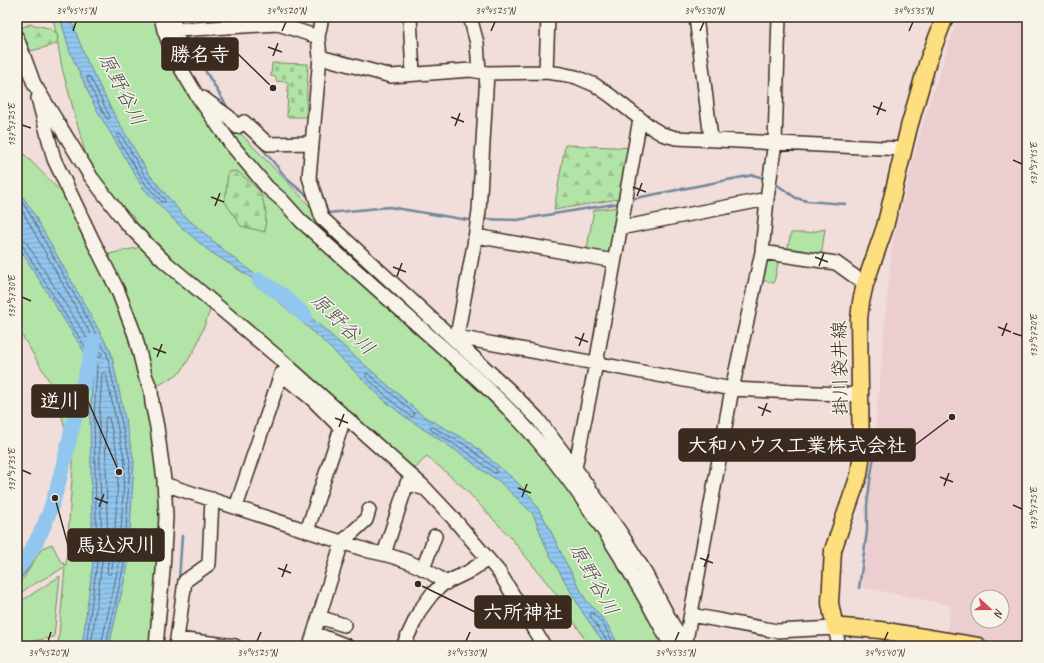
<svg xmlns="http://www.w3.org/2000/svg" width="1044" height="663" viewBox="0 0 1044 663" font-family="Caveat,'Klee One',sans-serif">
<defs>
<pattern id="forest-firs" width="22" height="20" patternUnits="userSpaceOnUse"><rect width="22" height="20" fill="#b1e4a6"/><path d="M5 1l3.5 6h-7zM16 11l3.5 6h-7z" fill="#99c48e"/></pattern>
<pattern id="cemetery-stones" width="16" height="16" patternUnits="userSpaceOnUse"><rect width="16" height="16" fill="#b1e4a6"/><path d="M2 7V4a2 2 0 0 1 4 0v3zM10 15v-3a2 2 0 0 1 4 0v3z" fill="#99c48e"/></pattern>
<pattern id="water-rules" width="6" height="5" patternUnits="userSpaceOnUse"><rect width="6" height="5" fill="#91c6ef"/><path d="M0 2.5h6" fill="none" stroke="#7eaacc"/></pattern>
</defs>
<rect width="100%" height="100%" fill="#f1ddda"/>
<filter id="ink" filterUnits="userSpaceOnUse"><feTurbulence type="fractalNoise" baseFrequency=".025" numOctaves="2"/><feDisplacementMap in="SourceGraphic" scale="8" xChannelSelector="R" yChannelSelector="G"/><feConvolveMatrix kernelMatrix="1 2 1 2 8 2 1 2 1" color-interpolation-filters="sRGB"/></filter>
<g filter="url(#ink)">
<path fill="#ecced1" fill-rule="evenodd" d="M958 17H1027V646H1009L947 635 951 605 861 587 892 246 921 129ZM978 597H1002V621H978Z"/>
<path fill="#b1e4a6" stroke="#768762" d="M53 17H166L185 76 299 194 328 227 525 407 610 518 684 646H589L560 599 511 538 463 487 427 456 414 470 355 416 306 376 237 314 193 279 145 236 133 217 115 200 97 178 86 156 62 68Z
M17 145 22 152 77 208 122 315 149 413 163 507 154 646H58L65 567 27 588 17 597V583L23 579 42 548 52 544 60 560 66 566 73 464 57 394 17 327Z
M619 207 611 256 586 253 594 210Z
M825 229 821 257 787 251 791 233H808Z
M141 247 211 308 196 347 181 372 151 390 109 254Z
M764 255 779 258 774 283 760 280Z
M60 576 54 637 17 644V604Z"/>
<path fill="url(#forest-firs)" stroke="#768762" d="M30 24 49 28 58 34 57 44 31 51 25 40 21 28Z
M565 145 635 148 618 199 554 210Z
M237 171 260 191 266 212 265 232 241 226 225 202 228 172Z"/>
<path fill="url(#cemetery-stones)" stroke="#768762" d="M272 63 308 64 306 117H287L288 82 276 81V77L271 76Z"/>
<path fill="url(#water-rules)" stroke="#6f889b" d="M60 17H70L86 59 115 116 149 174 182 214 226 252 308 315 423 416 470 442 516 481 531 497 548 525 564 559 586 600 606 622 619 646H606L583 613 547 550 533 514 499 481 480 469 464 456 404 416 386 402 320 338 253 279 209 251 180 226 143 188 95 107 70 52Z
M17 189 30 207 111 352 134 461 128 565 109 646H82L93 562 90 419 93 366 17 244Z"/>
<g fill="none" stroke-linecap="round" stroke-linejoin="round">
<path stroke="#5d6872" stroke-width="1" d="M88 76 90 77 110 117 109 119H107L99 105 87 79Z
M118 134 121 135 145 176 165 200V202H162L146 185 117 137Z
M17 196 27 209 107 354 130 461 124 564 106 646
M17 204 23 212 102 355 101 358 99 357 26 242 23 239 17 238
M17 243 22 245 97 366 94 419 97 562 86 646
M367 373 414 413V416L412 417C395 405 380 391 366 377Z
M107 417 109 418 119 462 113 562 111 573 109 575 107 573 108 562 105 420Z
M431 426 467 446 497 470V473H494L467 452 431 430 430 428Z
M91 646 102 562 99 420 102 374 104 372 106 374 125 462 119 563 101 646
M609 646 608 642 590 616 591 613H593L603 624 615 646"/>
<path stroke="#6f889b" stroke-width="2.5" d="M185 34 194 52 229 110
M257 142 288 180 311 199
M773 182 796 198 807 201 845 204
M631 199 753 175 767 179
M326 211 328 213 389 207 474 221
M483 219 517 220 620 203
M179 580 182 536
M17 581C35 564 41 538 48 515
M859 588 867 531V505L870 481 874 456
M848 641 852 646"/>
<path stroke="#91c6ef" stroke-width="15" d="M259 280 284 296 305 316
M17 570C48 533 58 487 69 441 77 408 86 375 94 341"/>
<g stroke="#3b2a1e" stroke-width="16">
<path id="minor" d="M161 17 164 30 174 57 196 94 231 144 267 187 282 200 301 221C345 260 388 299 432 338 470 372 509 406 542 446 592 507 634 575 671 646
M172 17 177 30 180 58
M322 17 318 37 320 57 309 177 322 218 509 390 537 418 575 468 620 532 642 567 684 646
M410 17 413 74
M470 17 477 43 479 71
M696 17 711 139
M177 30 278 24 318 37
M17 38 34 84 91 177 126 223 163 260 280 359 423 486 453 518 499 572 544 646
M320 57 391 76 471 70 487 73 546 72 561 74 576 77 595 85 611 96 652 128 662 134 676 138 903 149
M546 72 548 17
M38 98 54 159 92 239 118 291 135 335 145 375 151 390 152 403 157 427 164 480 166 516 163 571 156 646
M203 98 229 117 237 127 244 122 268 144 312 143
M620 228 767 199
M476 236 614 261
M762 252 836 263 865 284
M457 337 732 389 861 395
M456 341 474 245 479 211 487 73
M575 468 596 364 640 119
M164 484 369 551C396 556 424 566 446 583
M236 507 281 374 312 399 341 428 307 531
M384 554 407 483 422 488
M423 569 435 536
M691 615 777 631 835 628 839 646
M319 617 344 625
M314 633 347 646
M177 639 235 646
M176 646 185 581 209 564 212 499
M310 646 342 542 366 520 369 510
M403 646 420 610 432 594 443 584 468 572 488 559
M685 646 732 389 762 252 767 199 775 142 779 17"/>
</g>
<g stroke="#3b2a1e" stroke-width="19">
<path id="major" d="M945 17 928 61 909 127 885 227 865 284 861 302 859 319 861 460 859 475 833 550 830 603 835 628 843 627 880 630 978 646"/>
</g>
<use href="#minor" stroke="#f7f3e8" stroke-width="13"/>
<use href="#major" stroke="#fddf80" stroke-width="16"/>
</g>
</g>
<path fill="none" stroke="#3b2a1e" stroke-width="1.5" d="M73 31 76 22M282 31 286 22M491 31 495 22M700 31 704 22M909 31 913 22M268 47 282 52M273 56 278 43M873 106 886 111M877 115 882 102M451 117 464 122M22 125 31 128M455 126 460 113M1013 160 1022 164M633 187 646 192M637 196 642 183M211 197 224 202M215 206 220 193M815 257 828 262M819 266 824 253M393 267 406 272M397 276 402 263M22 297 31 301M998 327 1011 332M1013 333 1022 336M1002 336 1007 323M575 337 588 342M579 346 584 333M153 348 166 353M157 357 162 344M758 407 771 412M762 416 767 403M335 418 348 423M339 427 344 414M22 470 31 474M940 477 953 482M944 486 949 473M518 488 531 493M522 497 527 484M95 498 108 503M1013 505 1022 509M99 507 104 494M700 558 713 563M704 567 709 554M278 568 291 573M282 577 287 564M48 641 51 632M257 641 261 632M466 641 470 632M675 641 679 632M884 641 888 632"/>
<g text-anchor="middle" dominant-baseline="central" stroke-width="3" stroke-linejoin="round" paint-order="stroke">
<g font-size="19" fill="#3b2a1e" stroke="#f7f3e8">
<text transform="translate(840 368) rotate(-91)">掛川袋井線</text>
</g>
<g font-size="20" font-style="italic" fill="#505152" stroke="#f7f3e8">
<text transform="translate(122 89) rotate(63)">原野谷川</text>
<text transform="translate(343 324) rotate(44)">原野谷川</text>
<text transform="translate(594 579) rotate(61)">原野谷川</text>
</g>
</g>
<path fill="none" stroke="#3b2a1e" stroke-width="1.5" d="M273 88L238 54M119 472L88 401M952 417L915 445M55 498L68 545M418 584L475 612"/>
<g fill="#3b2a1e" stroke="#f7f3e8" stroke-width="1.5">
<circle cx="273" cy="88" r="4"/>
<circle cx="119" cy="472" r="4"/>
<circle cx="952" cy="417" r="4"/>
<circle cx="55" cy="498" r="4"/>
<circle cx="418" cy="584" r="4"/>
</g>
<g fill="#3b2a1e" stroke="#3b2a1e" stroke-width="1.5">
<rect x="162" y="38" width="76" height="32" rx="4"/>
<rect x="32" y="385" width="56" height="32" rx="4"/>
<rect x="679" y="429" width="236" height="32" rx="4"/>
<rect x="68" y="529" width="96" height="32" rx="4"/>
<rect x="475" y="596" width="96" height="32" rx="4"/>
</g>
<g font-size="20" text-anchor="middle" font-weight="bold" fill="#fff">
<text x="200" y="61">勝名寺</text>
<text x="60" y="408">逆川</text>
<text x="797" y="452">大和ハウス工業株式会社</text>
<text x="116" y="552">馬込沢川</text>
<text x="523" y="619">六所神社</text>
</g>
<rect width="1044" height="663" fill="none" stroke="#f7f3e8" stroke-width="44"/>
<g transform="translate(990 609) rotate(111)"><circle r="19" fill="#f7f3e8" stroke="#aca397"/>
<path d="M0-3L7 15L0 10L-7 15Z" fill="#d1495b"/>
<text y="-6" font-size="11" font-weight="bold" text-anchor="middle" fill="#3b2a1e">N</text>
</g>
<rect x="22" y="22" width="1000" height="619" fill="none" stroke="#3b2a1e" stroke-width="1.5"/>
<g font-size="10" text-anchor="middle" fill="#3b2a1e">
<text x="76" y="14">34°45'15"N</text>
<text x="286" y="14">34°45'20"N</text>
<text x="495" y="14">34°45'25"N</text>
<text x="704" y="14">34°45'30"N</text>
<text x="913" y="14">34°45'35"N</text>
<text transform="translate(11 125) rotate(-90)" y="4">137°57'25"E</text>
<text transform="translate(1033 164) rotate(-90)" y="4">137°57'15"E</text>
<text transform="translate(11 297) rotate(-90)" y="4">137°57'30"E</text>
<text transform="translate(1033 336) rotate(-90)" y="4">137°57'20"E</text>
<text transform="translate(11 470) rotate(-90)" y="4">137°57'35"E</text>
<text transform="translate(1033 509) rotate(-90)" y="4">137°57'25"E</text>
<text x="48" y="656">34°45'20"N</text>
<text x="257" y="656">34°45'25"N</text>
<text x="466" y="656">34°45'30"N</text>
<text x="675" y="656">34°45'35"N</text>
<text x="884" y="656">34°45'40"N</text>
</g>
</svg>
